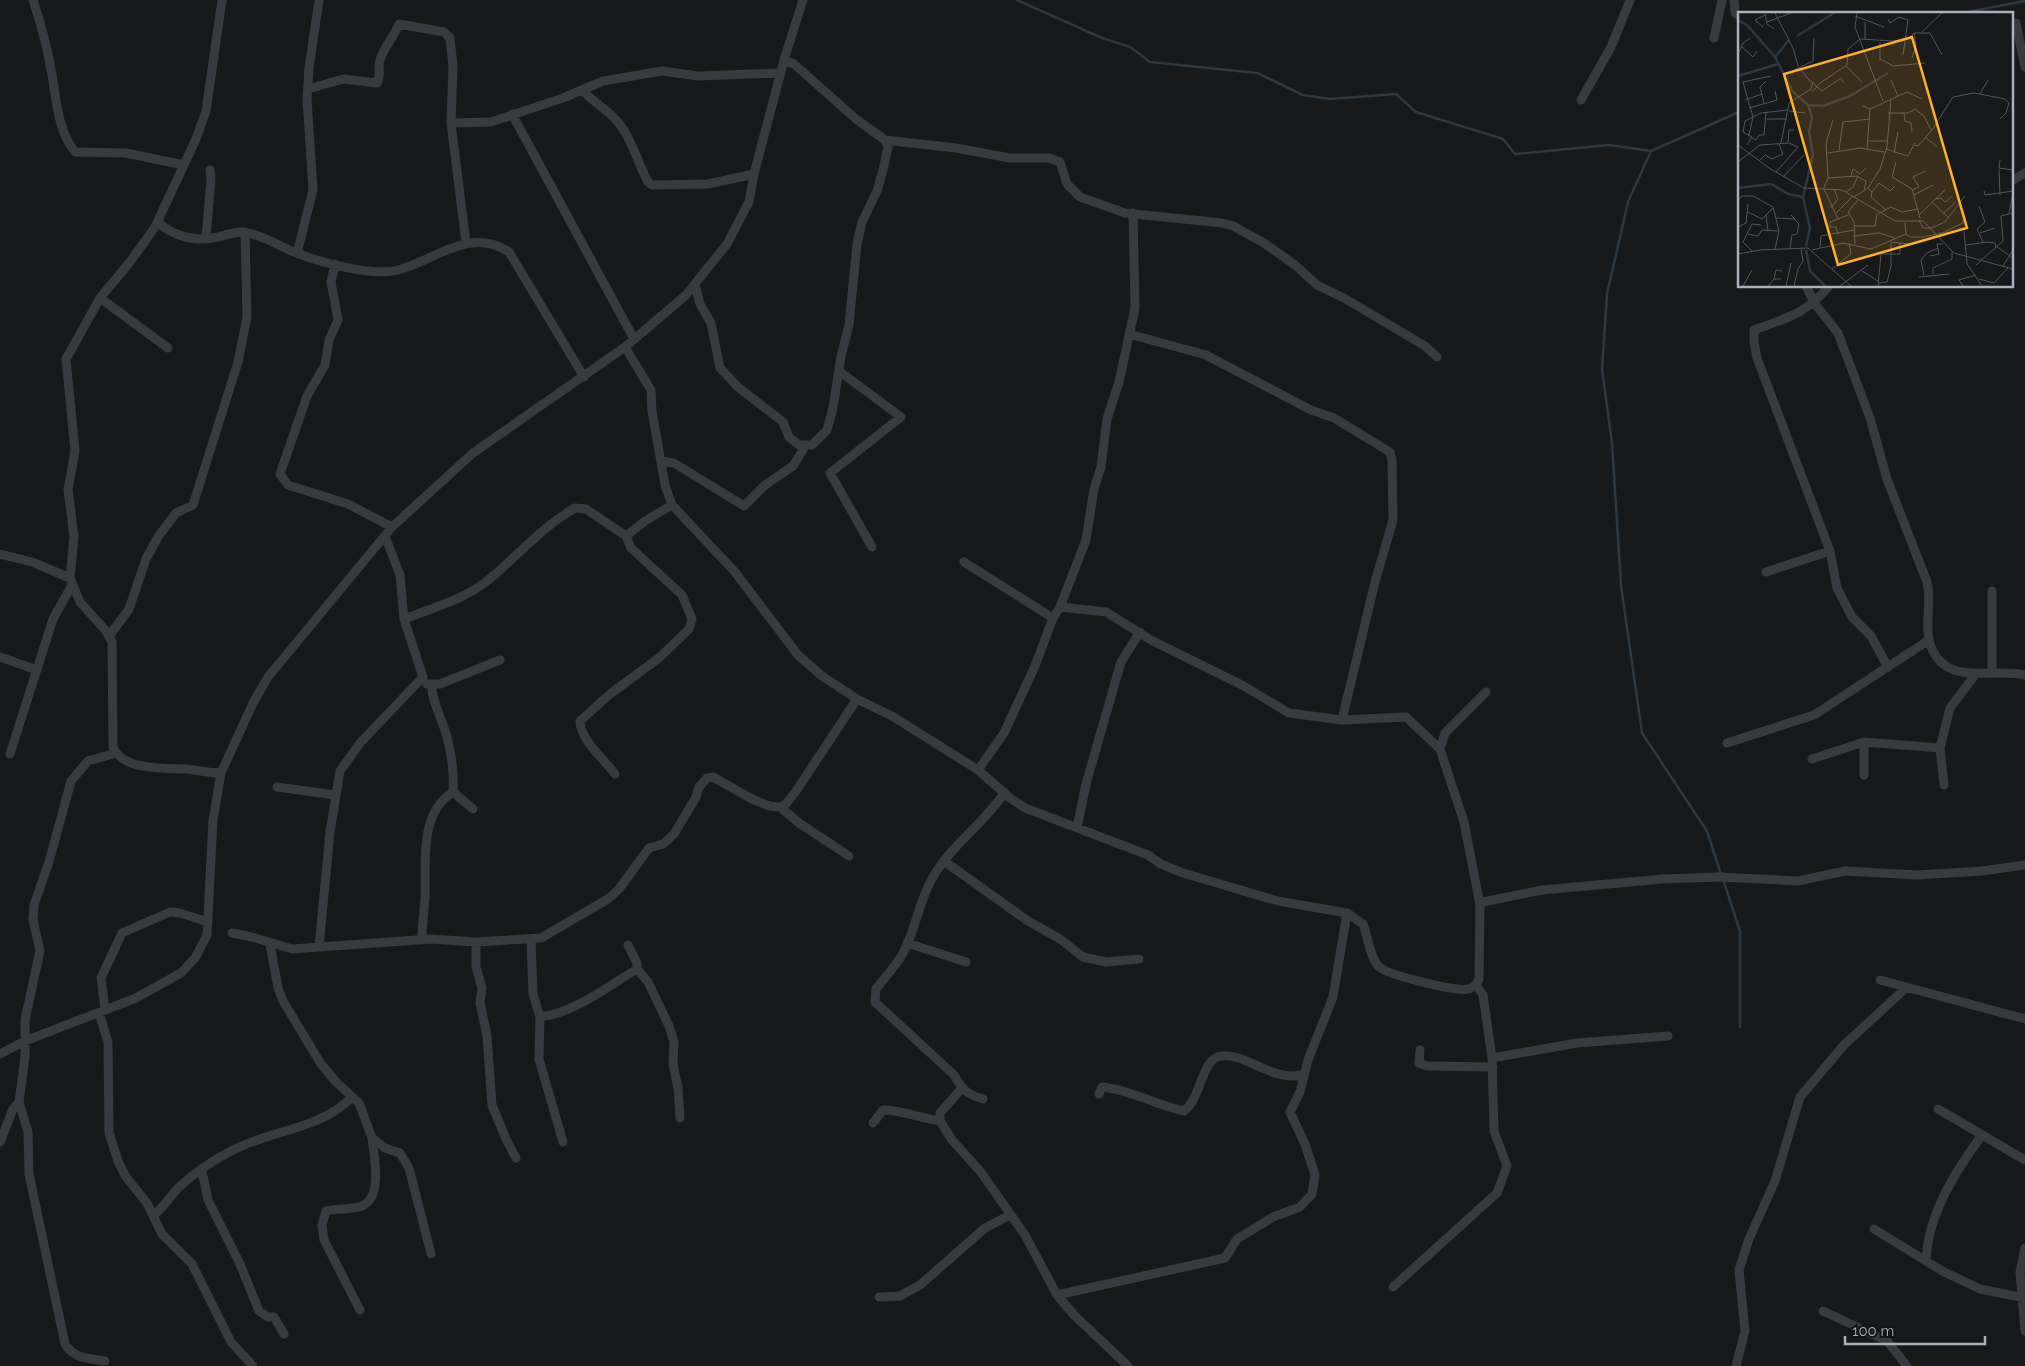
<svg xmlns="http://www.w3.org/2000/svg" width="2025" height="1366" viewBox="0 0 2025 1366" font-family="Raleway,sans-serif">
<rect width="100%" height="100%" fill="#17181a"/>
<g fill="none" stroke-linecap="round" stroke-linejoin="round">
<path stroke="#2c373f" stroke-width="2.5" d="M1017 0 1102 38 1130 47 1150 62 1257 73 1303 95 1330 99 1396 94 1416 112 1503 139 1515 154 1609 145 1651 151 1739 112
M1957 14 2025 1
M1651 151 1628 202 1607 294 1602 369 1612 443 1621 586 1642 733 1707 831 1721 874
M1723 879 1740 931V1027"/>
<path stroke="#383a3f" stroke-width="9" d="M33 0C40 21 46 42 50 64 56 92 56 129 75 152L126 153 184 165
M1734 0 1735 13 1739 16
M2016 23 2025 67
M1714 38 1722 0
M784 60 794 64 856 119 885 140 956 148 1010 158H1049L1060 162 1067 184 1080 197 1125 213 1222 223 1233 226 1264 243 1295 265 1317 285 1344 298 1425 346 1437 357
M308 89 343 79 377 83C382 75 377 67 380 60 384 47 394 37 399 24L444 32 450 38 453 66 451 123 466 243
M582 90C592 101 605 108 615 119 631 135 637 162 648 182L652 185 708 184 754 174
M1581 100 1611 47 1630 0
M512 114 634 339
M451 123 491 122 563 98 603 81 662 71 698 76 781 73
M2011 181 2025 173
M158 222C173 237 197 242 218 237 227 235 238 230 248 233 264 236 279 246 294 252 319 262 372 277 398 270 436 260 470 226 509 252L584 377
M206 238 211 179 210 170
M297 253 313 190 307 99 309 68 319 0
M335 264 331 282 338 320 329 340 325 365 307 396 280 474 288 485 348 504 392 527
M695 284 700 304 711 323 720 368 738 387 783 422 789 437 799 445H812L827 430 833 408 841 356 849 325 857 244 862 222 877 191 883 170 888 147 885 140
M1806 286 1815 304 1838 333 1870 418 1887 479 1927 582C1932 602 1925 621 1929 640 1941 689 1991 667 2025 675
M100 298 168 348
M1129 334 1206 355 1311 410 1334 418 1390 452 1392 460 1393 520 1375 582 1342 720
M625 347 651 390 652 411 665 485 672 505 735 572 798 655 822 676 857 699 892 716 978 770 1010 798 1025 808 1148 855 1161 864 1183 873 1278 901 1347 913 1363 924C1368 937 1370 958 1379 967 1388 975 1457 992 1468 989 1474 988 1477 983 1479 979L1480 905 1464 822 1440 749 1445 733 1486 692
M839 371 901 417 830 473 872 547
M661 461 674 463 744 506 765 485 793 466 806 445
M1830 551 1837 588 1852 617 1871 636 1888 667
M0 554 32 562 70 578
M964 562 1053 618
M1766 572 1830 551 1757 358 1754 342V330C1787 318 1806 314 1829 286
M1060 607 1106 612 1151 640 1242 685 1289 713 1342 720 1406 717 1440 749
M404 619C432 608 463 600 487 581 517 557 541 527 575 508L586 509 626 536
M109 636 129 609 146 559 158 537 176 513 193 505 238 362 247 317 245 232
M0 657 37 670
M1992 671V591
M427 684H440L500 660
M432 685C430 698 445 725 448 741 452 757 454 775 453 792L473 809
M1727 743 1814 715 1929 640
M10 754 53 619 72 585
M1812 759 1864 742 1940 748
M978 770 1004 733 1035 666 1053 618 1060 607 1086 540 1094 489 1101 467 1107 419 1119 382 1135 308 1133 213
M221 773C209 773 197 770 186 769 164 768 123 771 113 747L112 642 106 631 80 602 70 578 74 537 68 490 75 451 66 359 100 298 130 262 155 227 196 139 206 111 222 0
M615 774C605 760 580 740 580 721L610 694 659 658 689 629 692 619 682 595 631 548 626 536 645 521 672 505
M1864 775V742
M1944 785 1940 748 1950 708 1975 675
M277 787 335 795
M780 807 786 804 796 791 857 699
M1077 828 1086 784 1121 662 1140 632
M944 861 1028 921 1060 939 1083 957 1106 962 1139 959
M1480 905 1483 902 1542 890 1663 879 1719 877 1798 881 1845 871 1918 875 1982 871 2025 865
M232 933 252 937 292 949 431 939 476 942 541 938 608 899 619 889 649 848 663 844 674 834 696 797 699 787 707 778 713 777 752 799 769 806 780 807 799 823 849 856
M422 940C422 926 424 912 425 898 426 862 419 813 453 792
M531 940 533 994 540 1017C574 1013 607 987 637 969L648 982 669 1026 674 1042 673 1064 678 1088 680 1118
M476 942V967L482 988 480 1003 487 1036 492 1105 506 1139 516 1158
M907 943 966 962
M270 944 278 988 283 1001 321 1064 336 1082 359 1103 372 1138 385 1148 400 1153 409 1168 431 1254
M628 945 637 963V969
M319 947 330 832 340 771 360 743 423 677 404 619 400 575 385 536
M1880 980 2025 1019
M105 1010 101 978 122 933 170 912 180 913 208 922
M99 1013 108 1042 109 1133 118 1161 126 1177 147 1203 162 1234 192 1264 231 1342 253 1366
M540 1017 539 1059 563 1142
M1420 1050 1419 1063 1427 1066 1493 1067
M0 1054 25 1041 136 998 181 973 195 958 207 935 213 820 221 773 253 703 268 677 392 527 473 453 625 347 686 295 727 244 749 202 754 174 784 60 803 0
M1492 1058 1577 1043 1668 1036
M961 1089 940 1113V1121L952 1140 980 1171 1025 1235 1057 1295 1074 1315 1128 1366
M1099 1094 1102 1087C1131 1090 1156 1105 1184 1111 1202 1098 1201 1057 1222 1056 1247 1053 1275 1084 1304 1074
M983 1099C966 1094 962 1089 954 1075L875 1002 876 989C884 978 895 967 902 955 916 931 918 902 933 877 951 845 984 824 1004 793
M1938 1109 2025 1160
M873 1123 883 1110C902 1110 920 1118 940 1121
M0 1142 13 1109 19 1102
M202 1171 208 1200 240 1264 259 1311 268 1317H274L284 1334
M153 1216C163 1208 169 1198 178 1188 194 1173 215 1159 235 1149 273 1130 321 1129 352 1097
M1874 1229 1944 1272 1980 1289 2025 1298
M2025 1248 2020 1272 2025 1331
M1926 1261C1928 1214 1955 1172 1982 1135
M1393 1287 1497 1193 1507 1166 1494 1131 1492 1058 1483 995 1476 985
M1057 1295 1225 1258 1237 1239 1273 1217 1300 1207 1312 1194 1315 1175 1305 1144 1290 1112 1300 1092 1308 1060 1333 997 1347 913
M879 1297 900 1296 920 1285 985 1228 1010 1215
M360 1310 324 1240 322 1225 326 1211C337 1208 352 1210 362 1206 383 1197 374 1156 372 1138
M1823 1311 1887 1341 1907 1366
M105 1361C89 1358 74 1359 65 1344L29 1174 28 1132 19 1102 25 1057V1020L40 951 33 920 34 905 49 862 71 781 88 761 116 753
M1736 1366 1745 1331 1739 1270 1749 1239 1775 1181 1800 1097 1844 1045 1907 987"/>
</g>
<g transform="translate(1738 12)">
<rect width="275" height="275" fill="#17181a"/>
<path fill="none" stroke="#2c373f" stroke-width="2.5" d="M0 8 10 14 37 45 55 80 70 93 74 106 71 119 75 143 65 185 72 216 68 234M59 24 96 1M37 45 51 28M0 64 40 52M70 93 85 94 112 84 150 61M0 176 33 172 50 182 65 185M68 238 72 259 87 274"/>
<path fill="none" stroke="#51545a" stroke-width="1" d="M37 1 55 36 60 54 70 67 84 79 103 66 106 71M119 1 117 15 145 89M27 2 29 12 36 17M117 4 146 15M150 7 152 11 161 5 170 8 165 43M29 10 53 1M25 15 17 8 27 3M184 20 204 1M127 27V10M142 30V49M3 34 15 45 19 39M0 42 5 31 12 26M174 46 178 34 176 21M142 47 155 54 187 51M108 54 124 70M48 62 75 49 76 26M153 68 160 84M74 80 82 71 109 53 110 37 122 27 155 29 171 26 176 21H192L204 43M242 82 250 68M7 88 24 82M26 91 22 75 28 69M125 94 132 97 169 80 184 87M11 96 39 88 37 79M51 99 67 101M150 101H170L177 97 186 104 193 118M166 101 167 109 173 111 174 120M29 107H49M5 120 7 109 23 101 50 98M5 120 14 125 9 133M11 123 15 105 5 70 33 64M187 125 199 135M14 126 18 128 21 123H26L28 100M129 129H149M43 131 51 91 73 77 75 70M50 131 51 118H56M0 133 31 156 66 176 104 178 157 209H185L216 241 275 257M177 133 180 134 194 118 215 85 236 81 267 87 271 91 268 101 262 107M129 137 132 97M148 137 170 144 177 131M101 138 105 110 132 107M90 141 122 136 146 140M156 141 160 120M262 148 261 156 275 158M21 149 27 143 34 147 45 142 41 132M0 150 22 133 51 131 60 135 38 160M158 150 154 165 174 177 182 206M261 157 262 183M113 164 115 157 122 162 128 156M45 165 66 143M120 165 128 169 126 178M90 166 120 164 115 175 108 180M130 176 134 180 141 171 152 179 157 174M86 177 100 207M85 178 90 166 88 131 95 108M174 178 181 175 175 165 187 159M246 179 247 183 275 179M134 180 133 185 148 198M176 183 195 173M116 185 130 176 142 157 149 135 153 87M198 187 203 186 207 190 214 184M0 188 4 184H15L35 195 41 219 37 237M194 190 211 206M241 194 247 210 239 217 245 230M93 196 100 187 96 177M10 200 24 207 28 203M271 201 275 181M97 202 115 184M140 202 153 195 164 200 180 197M182 202 207 178M205 202 218 190M38 206 57 207 53 203M181 208 185 216H193M116 214H137L139 202M0 215 8 211 10 192M193 216 207 210 227 184M30 219 28 203 35 196M226 219 229 252 244 274M242 221 257 216M10 222 20 224 24 218 41 219M100 222 98 215H92V210L110 203M168 222 172 225H185L204 221 225 211 226 206M115 224 141 221 157 226M153 230 171 232M117 232 116 210 110 200 120 188M228 233 249 230 257 231 258 235M259 235 275 246M52 236 54 223 59 222 61 212 56 207M82 236 83 224 116 218M74 238 105 231 133 237 168 222 167 211M15 240 5 230 14 212 23 213M0 242 22 238 70 236 113 274M153 242H162V231M192 244 201 242 199 232H205M238 253 265 229 263 204 274 201M265 254 275 238M94 257 113 242 111 231M124 259 140 269M195 262V256L214 247V240M186 263 183 248 189 241 200 236M181 265 211 262M36 267 38 258 44 259M241 267 256 271 270 256M140 271 149 270 153 254V231M5 274 14 258M30 274 36 267H43M48 274 53 251M56 274 60 257 65 249 63 236M102 274 130 253M140 274 143 242H153M225 274 221 268 238 263"/>
<path fill="#ffb12a" fill-opacity="0.15" stroke="#ffb12a" stroke-width="2.5" d="M174 25 229 216 100 253 46 62Z"/>
<rect width="275" height="275" fill="none" stroke="#a9afbb" stroke-width="2.5"/>
</g>
<path d="M1845 1336v8h140v-8" fill="none" stroke="#a9afbb" stroke-width="2.5"/>
<text x="1852" y="1336" font-size="15" fill="#a9afbb" stroke="#121315" stroke-width="4" paint-order="stroke">100 m</text>
</svg>
